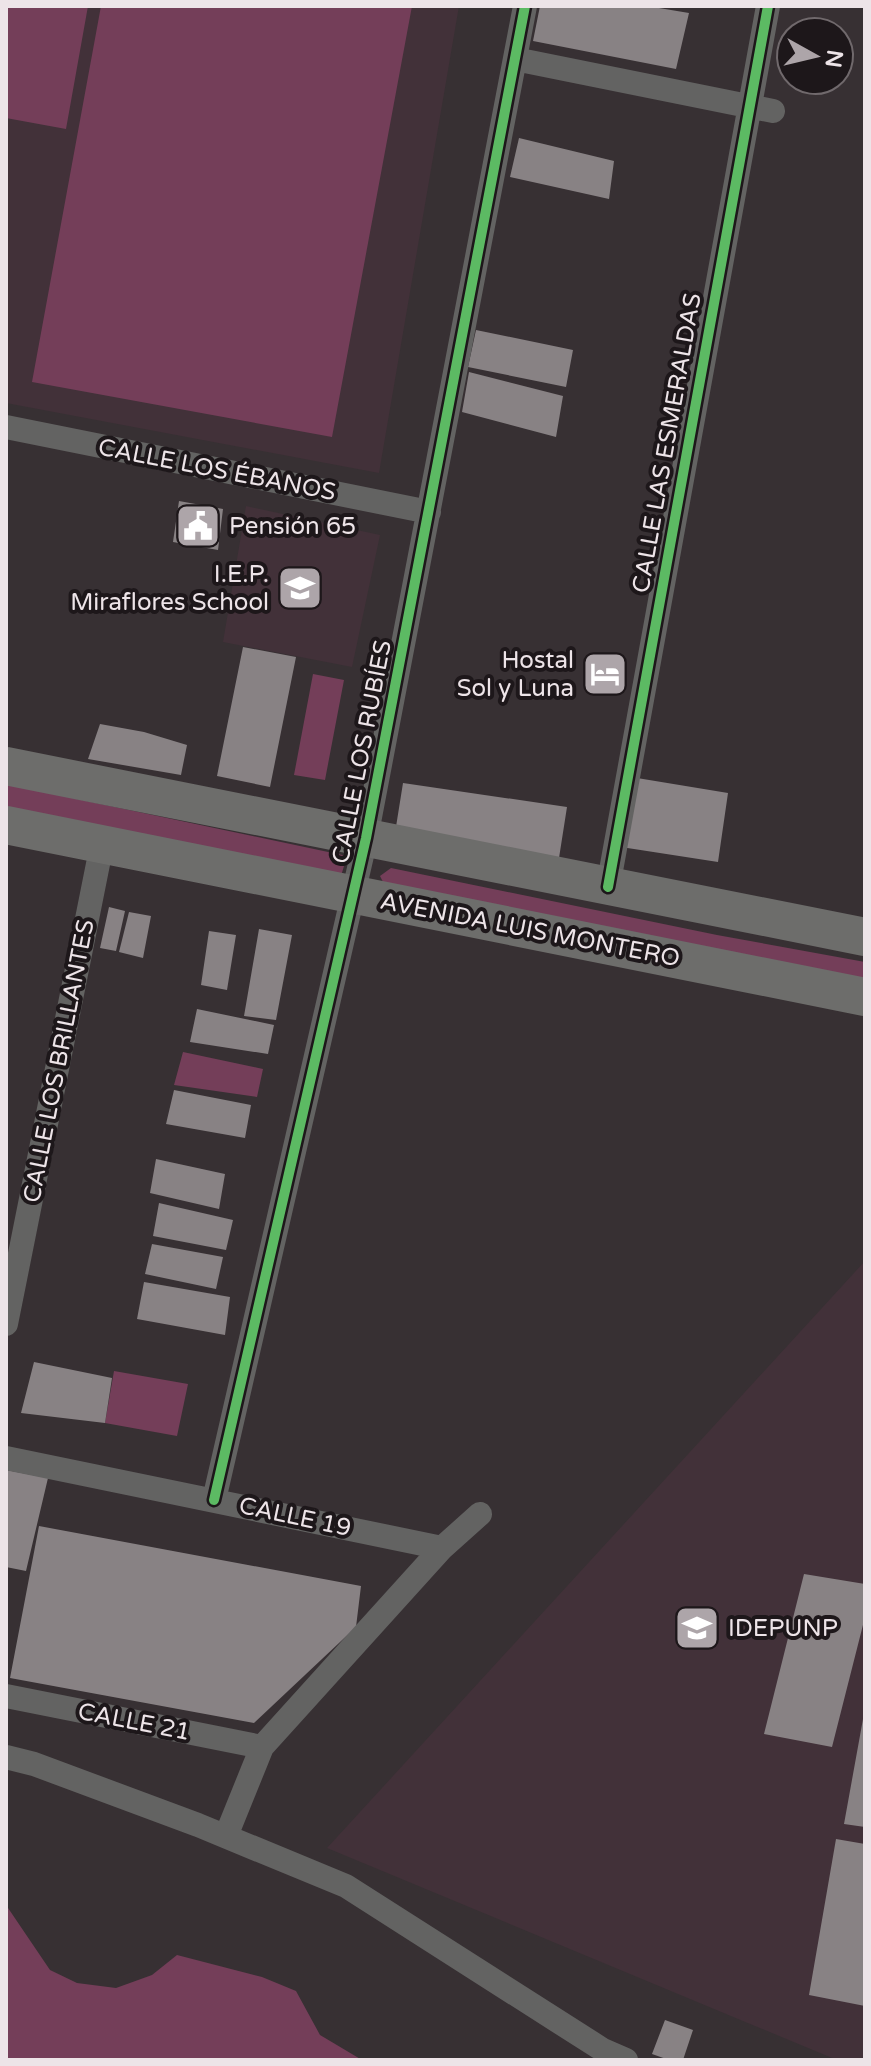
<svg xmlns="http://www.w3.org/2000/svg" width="871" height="2066" viewBox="0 0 871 2066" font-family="'Varela Round',sans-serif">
<rect width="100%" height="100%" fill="#373033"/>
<path fill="#423139" d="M6 6H459L379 473 6 403Z
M246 506 380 535 352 667 223 642Z
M865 1261V2060H837L327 1848Z"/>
<path fill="#743e59" d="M6 6H88L66 129 6 118Z
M101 6H412L332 437 32 382Z
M313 674 344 680 325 780 294 775Z
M6 784 347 856 341 876 6 810Z
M391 868 717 935 865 962V987L388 892 380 876Z
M183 1052 263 1069 257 1097 174 1085Z
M114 1371 188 1384 177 1436 105 1423Z
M6 1905 50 1970 77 1983 116 1988 152 1975 177 1955 262 1977 296 1991 320 2035 362 2060H6Z"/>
<path fill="#888284" d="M540 6H647L689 13 676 69 533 41Z
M519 138 614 161 609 199 510 177Z
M476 330 573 350 566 387 468 367Z
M469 372 563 396 556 437 462 412Z
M179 501 223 509 218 550 173 542Z
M243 647 296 657 270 787 217 776Z
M100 724 144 732 187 745 181 775 88 759Z
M631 777 728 793 718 862 621 847Z
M403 783 567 807 559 858 395 833Z
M109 907 125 911 116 951 100 948Z
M129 912 151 916 143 958 119 952Z
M259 929 292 935 276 1020 244 1016Z
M209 931 236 935 227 990 201 985Z
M197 1009 274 1025 268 1054 190 1042Z
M174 1090 251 1105 245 1138 166 1124Z
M156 1159 225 1174 219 1209 150 1193Z
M159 1203 233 1220 226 1250 153 1236Z
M152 1244 223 1257 216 1289 145 1274Z
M144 1282 230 1297 225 1335 137 1319Z
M34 1362 112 1378 105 1423 21 1413Z
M6 1470 48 1478 26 1571 6 1567Z
M39 1526 361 1586 356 1627 254 1723 10 1678Z
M804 1574 865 1584V1617L832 1747 764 1734Z
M863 1719H865V1827L844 1824Z
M836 1839 865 1844V2006L809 1995Z
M665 2020 693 2030 683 2060H669L652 2054Z"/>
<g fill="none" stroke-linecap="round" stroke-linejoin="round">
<path stroke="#636362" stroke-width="24" d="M515 59 773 111
M6 427 429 512
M608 887 768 6
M6 1324 102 844
M6 1458 442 1548
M214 1500 366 838 525 6
M6 1696 262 1747
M6 1757 34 1764 198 1825 346 1886 603 2050 626 2060
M226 1836 262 1747 442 1548 480 1514"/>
<path stroke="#6d6d6b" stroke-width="38" d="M6 766 865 937
M6 825 865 997"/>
<g stroke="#1d171a" stroke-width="15">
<path id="cycleway" d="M608 887 768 6
M214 1500 366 838 525 6"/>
</g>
<use href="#cycleway" stroke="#5cba63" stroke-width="10"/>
</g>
<defs>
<g id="civic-square" transform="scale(2.3)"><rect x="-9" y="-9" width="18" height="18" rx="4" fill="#ada5a9" stroke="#1d171a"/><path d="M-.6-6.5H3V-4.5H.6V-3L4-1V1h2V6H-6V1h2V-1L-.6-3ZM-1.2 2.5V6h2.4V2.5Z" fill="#fff"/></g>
<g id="school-square" transform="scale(2.3)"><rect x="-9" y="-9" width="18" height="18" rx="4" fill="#ada5a9" stroke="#1d171a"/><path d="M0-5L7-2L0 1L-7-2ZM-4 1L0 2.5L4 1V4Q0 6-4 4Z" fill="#fff"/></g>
<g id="hotel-square" transform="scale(2.3)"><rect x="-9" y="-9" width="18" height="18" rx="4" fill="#ada5a9" stroke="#1d171a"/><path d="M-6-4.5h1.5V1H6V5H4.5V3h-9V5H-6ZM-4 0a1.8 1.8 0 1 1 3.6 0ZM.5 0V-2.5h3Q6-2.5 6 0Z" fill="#fff"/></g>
<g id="university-square" transform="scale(2.3)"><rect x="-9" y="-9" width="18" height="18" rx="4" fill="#ada5a9" stroke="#1d171a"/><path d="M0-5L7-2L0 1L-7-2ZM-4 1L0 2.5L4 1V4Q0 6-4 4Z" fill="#fff"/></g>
</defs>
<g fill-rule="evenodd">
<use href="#civic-square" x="198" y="526"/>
<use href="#school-square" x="300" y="588"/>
<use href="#hotel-square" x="605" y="674"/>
<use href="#university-square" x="697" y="1628"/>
</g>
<g text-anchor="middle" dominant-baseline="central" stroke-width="8" stroke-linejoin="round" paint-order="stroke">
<g font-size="24" fill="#ede4e8" stroke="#1d171a">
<text transform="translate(667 443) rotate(-80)">CALLE LAS ESMERALDAS</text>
<text transform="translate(217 470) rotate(11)">CALLE LOS ÉBANOS</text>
<text transform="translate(362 752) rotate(-79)">CALLE LOS RUBÍES</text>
<text transform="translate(530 930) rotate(11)">AVENIDA LUIS MONTERO</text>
<text transform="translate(59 1061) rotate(-79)">CALLE LOS BRILLANTES</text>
<text transform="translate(295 1517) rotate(12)">CALLE 19</text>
<text transform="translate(134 1722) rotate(11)">CALLE 21</text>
</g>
<g font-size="24" fill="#ede4e8" stroke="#1d171a" text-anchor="start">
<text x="229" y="526">Pensión 65</text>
<text x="269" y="574" text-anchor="end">I.E.P.<tspan x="269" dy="28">Miraflores School</tspan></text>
<text x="574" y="660" text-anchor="end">Hostal<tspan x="574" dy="28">Sol y Luna</tspan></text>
<text x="728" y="1628">IDEPUNP</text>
</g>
</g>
<rect width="871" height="2066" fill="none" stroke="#ede4e8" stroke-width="16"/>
<g transform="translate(815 56) rotate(98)"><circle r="38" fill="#1d171a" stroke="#70696c" stroke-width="2"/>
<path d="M0-6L14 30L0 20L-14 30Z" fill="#ada5a9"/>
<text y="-12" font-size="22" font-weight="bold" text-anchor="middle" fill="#ede4e8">N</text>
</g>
</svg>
